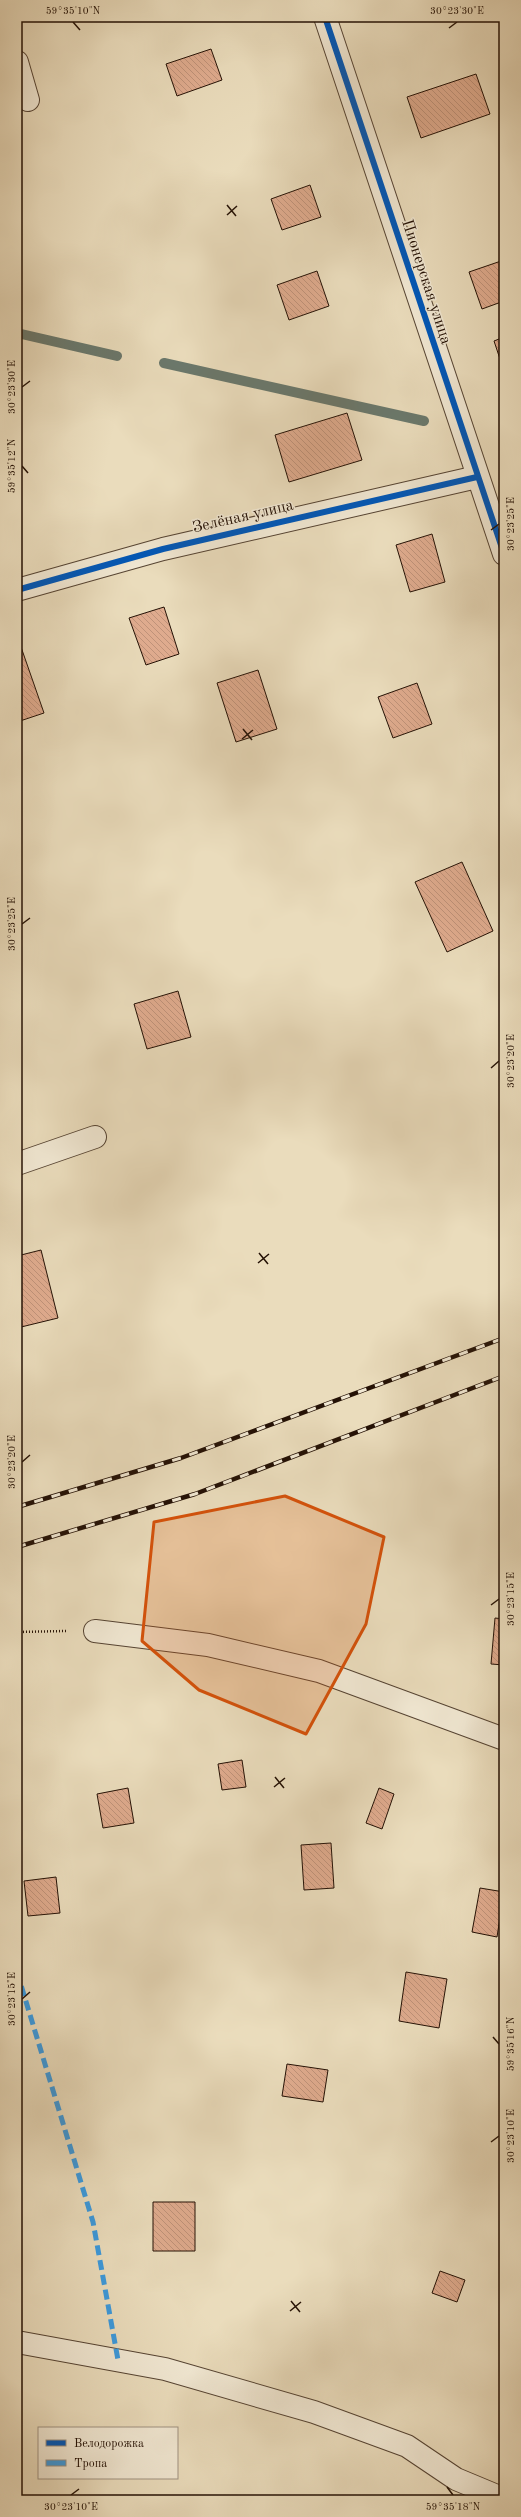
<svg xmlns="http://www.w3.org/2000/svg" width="521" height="2517" viewBox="0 0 521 2517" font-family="'Old Standard TT',serif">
<defs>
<pattern id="building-back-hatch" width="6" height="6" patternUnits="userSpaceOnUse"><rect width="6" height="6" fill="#dfab8e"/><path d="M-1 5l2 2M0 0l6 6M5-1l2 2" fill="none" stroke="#bf9279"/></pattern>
</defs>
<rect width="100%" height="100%" fill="#eadcbc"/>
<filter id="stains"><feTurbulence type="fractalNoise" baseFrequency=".005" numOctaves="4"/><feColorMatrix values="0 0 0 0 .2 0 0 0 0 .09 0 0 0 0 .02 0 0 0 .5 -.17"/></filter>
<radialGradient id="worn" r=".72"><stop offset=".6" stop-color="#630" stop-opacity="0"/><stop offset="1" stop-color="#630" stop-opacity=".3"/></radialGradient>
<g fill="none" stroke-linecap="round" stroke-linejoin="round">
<path stroke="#6a786c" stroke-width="10" d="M17 333 117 356
M164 363 424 421"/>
</g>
<path fill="url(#building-back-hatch)" stroke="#241105" d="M211 49 222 80 177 96 166 64Z
M476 74 490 114 421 138 407 97Z
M310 185 321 217 282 230 271 199Z
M504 260V301L482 309 469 272Z
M317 271 329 306 289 320 277 285Z
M504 337V371L494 341Z
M347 413 362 460 289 482 275 435Z
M17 414 21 432 17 433Z
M432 534 445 582 410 592 396 545Z
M164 607 179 654 146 665 129 618Z
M21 647 44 713 17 722V649Z
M258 670 277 729 236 742 217 683Z
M417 683 432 724 393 738 378 697Z
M462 862 493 931 447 952 415 882Z
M178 991 191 1037 147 1049 134 1004Z
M41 1250 58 1318 17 1328V1256Z
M495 1618 504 1619V1665L491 1664Z
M242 1760 246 1787 222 1790 218 1764Z
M128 1788 134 1823 103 1828 97 1794Z
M379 1788 394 1794 382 1829 366 1823Z
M331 1843 334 1888 304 1890 301 1845Z
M56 1877 60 1913 28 1916 24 1881Z
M480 1888 504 1892 497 1937 472 1932Z
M406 1972 447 1979 439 2028 399 2021Z
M287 2064 328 2070 323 2102 282 2096Z
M153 2202H195V2251H153Z
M440 2271 465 2280 457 2302 432 2293Z"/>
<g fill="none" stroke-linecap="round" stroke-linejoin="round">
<g stroke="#564433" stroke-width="24">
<path id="minor" d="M325 17 504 554
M17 62 28 100
M17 590 163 549 477 477
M17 1164 95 1137
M95 1631 208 1645 319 1671 504 1739
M17 2342 165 2369 314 2412 407 2446 456 2479 504 2499"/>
</g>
<path stroke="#241105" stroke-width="2.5" stroke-dasharray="1 2" stroke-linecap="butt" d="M17 1632 66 1631"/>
<use href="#minor" stroke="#f1e8d3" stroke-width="22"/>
<g stroke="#241105" stroke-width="4.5">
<path id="rail" d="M17 1507 181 1458 504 1338
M17 1547 195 1494 504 1376"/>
</g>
<use href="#rail" stroke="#f1e8d3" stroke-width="3" stroke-dasharray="9" stroke-linecap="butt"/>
<path stroke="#3c9add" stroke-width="5" stroke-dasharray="10 5" stroke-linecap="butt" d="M17 1972 93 2222 118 2360"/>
<g stroke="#f1e8d3" stroke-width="8">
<path id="cycleway" d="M325 17 504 554
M17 590 163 549 477 477"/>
</g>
<use href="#cycleway" stroke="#0057b8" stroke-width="6"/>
</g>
<path fill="#d4520b" fill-opacity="0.2" stroke="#d4520b" stroke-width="3" stroke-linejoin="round" d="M285 1496 384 1537 366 1624 306 1734 199 1690 142 1641 154 1522Z"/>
<path fill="none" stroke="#241105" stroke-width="1.5" d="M73 22 80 30M449 28 457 22M227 205 236 216M227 215 237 206M22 387 30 381M22 466 28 473M491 530 499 524M243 729 252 740M242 739 253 730M22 924 30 918M491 1068 499 1061M259 1253 268 1264M258 1263 269 1254M22 1462 30 1455M491 1605 499 1599M275 1777 284 1788M274 1787 285 1778M22 1999 30 1992M493 2037 499 2044M491 2142 499 2136M291 2301 300 2312M290 2311 301 2302M447 2487 453 2495M71 2495 79 2489"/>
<g text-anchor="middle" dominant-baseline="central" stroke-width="3" stroke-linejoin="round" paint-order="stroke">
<g font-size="16" fill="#241105" stroke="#f1e8d3">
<text transform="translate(426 282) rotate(72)">Пионерская улица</text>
<text transform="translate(243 517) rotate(-13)">Зелёная улица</text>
</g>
</g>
<rect width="521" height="2517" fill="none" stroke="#eadcbc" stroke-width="44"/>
<rect x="38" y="2427" width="140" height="52" fill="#f1e8d3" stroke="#9f9281"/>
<rect x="46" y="2440" width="20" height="6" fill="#0057b8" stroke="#9f9281"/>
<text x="74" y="2447" font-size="12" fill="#241105">Велодорожка</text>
<rect x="46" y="2460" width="20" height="6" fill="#3c9add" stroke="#9f9281"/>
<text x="74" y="2467" font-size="12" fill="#241105">Тропа</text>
<rect x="22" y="22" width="477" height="2473" fill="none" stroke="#241105" stroke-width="1.5"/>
<g font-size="10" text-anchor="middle" fill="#241105">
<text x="73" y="14">59°35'10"N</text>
<text x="457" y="14">30°23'30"E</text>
<text transform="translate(11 387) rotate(-90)" y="4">30°23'30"E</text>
<text transform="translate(11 466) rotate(-90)" y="4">59°35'12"N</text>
<text transform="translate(510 524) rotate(-90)" y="4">30°23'25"E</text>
<text transform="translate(11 924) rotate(-90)" y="4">30°23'25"E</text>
<text transform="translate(510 1061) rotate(-90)" y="4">30°23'20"E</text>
<text transform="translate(11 1462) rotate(-90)" y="4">30°23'20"E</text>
<text transform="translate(510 1599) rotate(-90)" y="4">30°23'15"E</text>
<text transform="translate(11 1999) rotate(-90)" y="4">30°23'15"E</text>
<text transform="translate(510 2044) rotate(-90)" y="4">59°35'16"N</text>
<text transform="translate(510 2136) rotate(-90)" y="4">30°23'10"E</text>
<text x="71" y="2510">30°23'10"E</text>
<text x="453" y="2510">59°35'18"N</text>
</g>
<rect width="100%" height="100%" filter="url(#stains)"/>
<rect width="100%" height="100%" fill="url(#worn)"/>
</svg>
